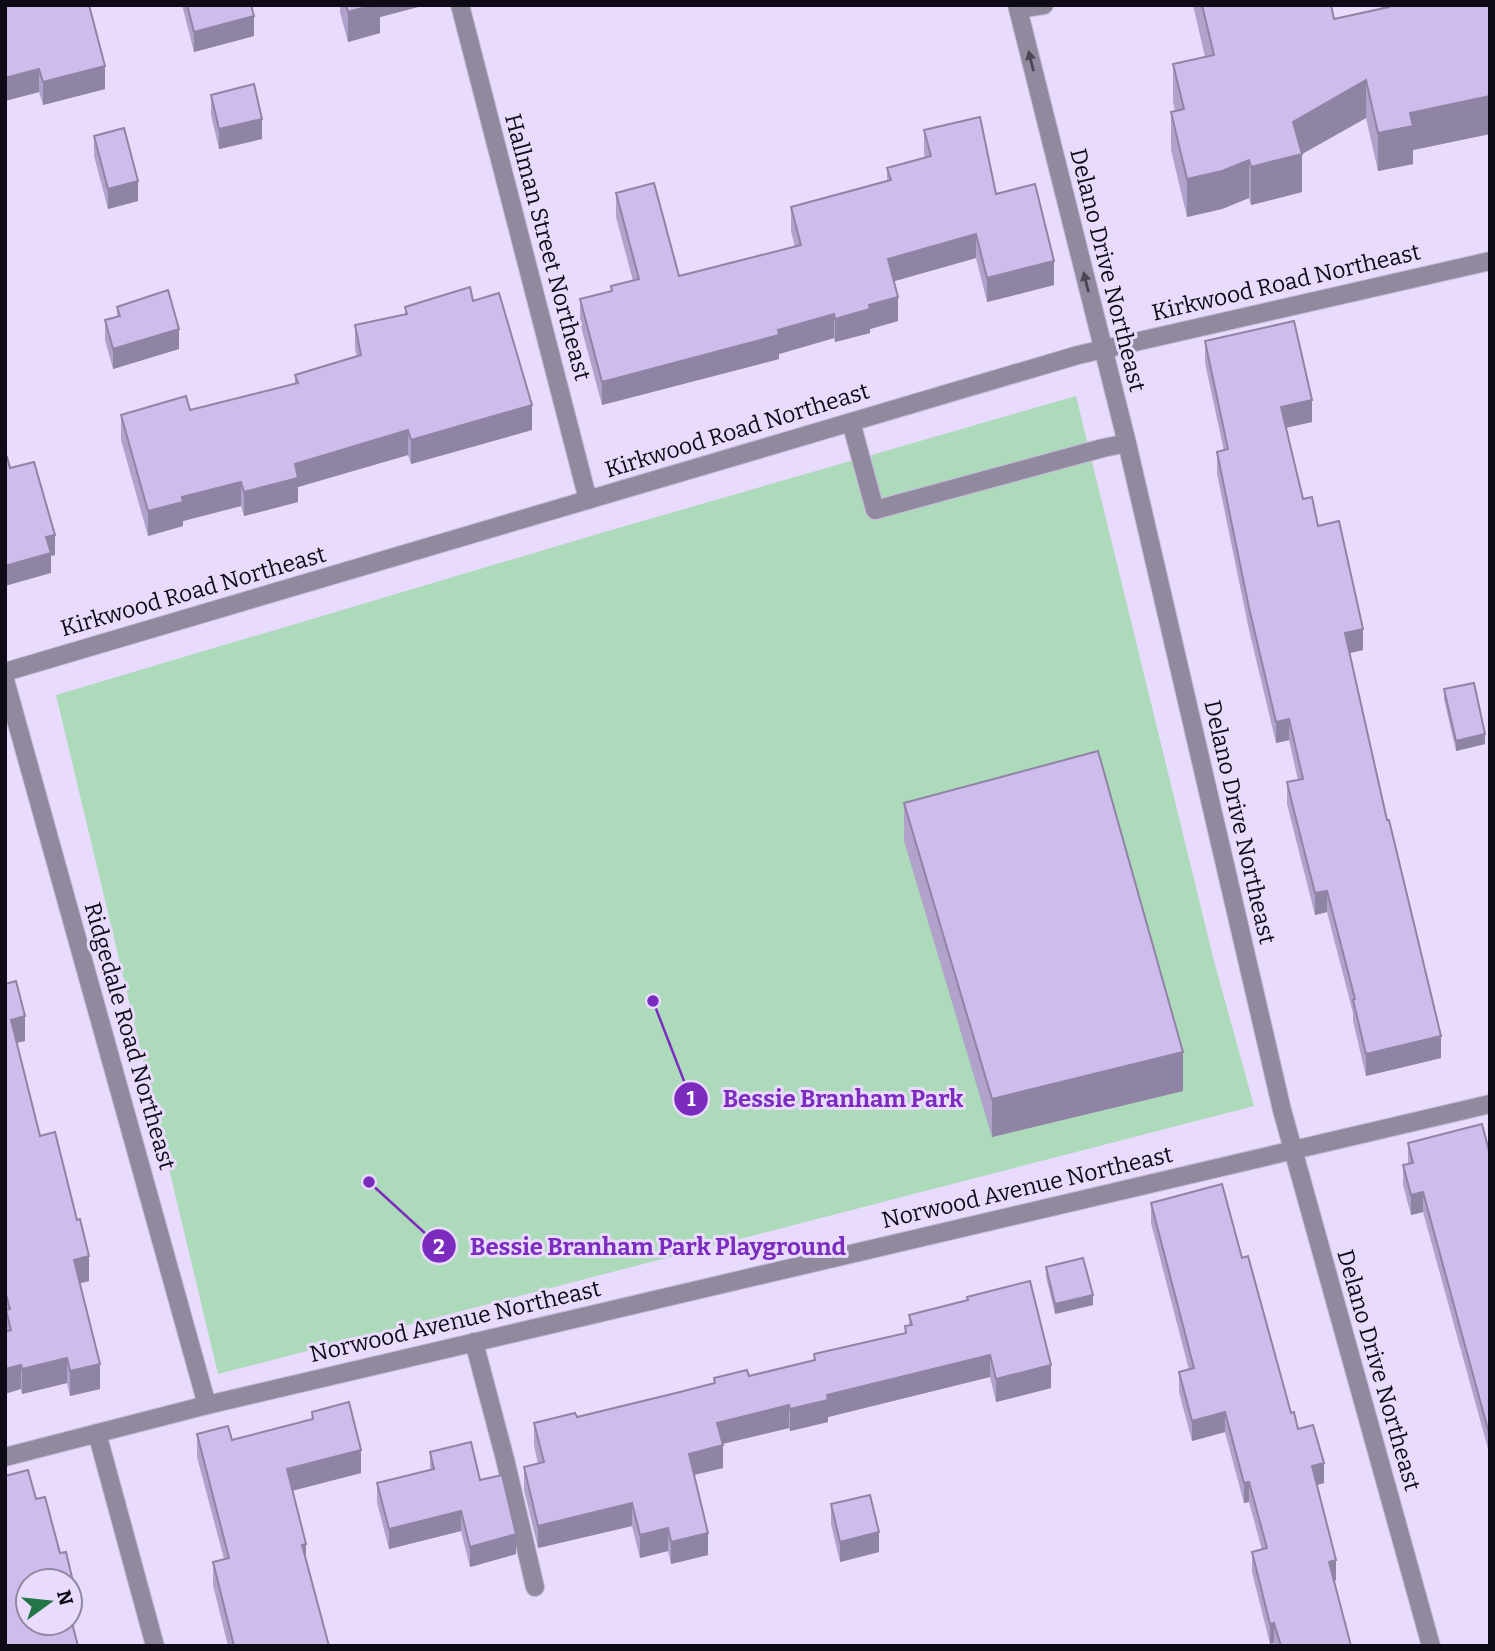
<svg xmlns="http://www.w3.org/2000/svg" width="1495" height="1651" viewBox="0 0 1495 1651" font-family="Bitter,serif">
<rect width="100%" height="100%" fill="#e8dbfd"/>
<path fill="#addaba" d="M1076 396 1214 961 1254 1106 218 1374 56 695 601 533Z"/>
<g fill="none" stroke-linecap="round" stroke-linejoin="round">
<g stroke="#c5bad8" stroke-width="20">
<path id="minor" d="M460 5 588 500
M1017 5 1127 443 1282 1110 1431 1646
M1018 9 1044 5
M851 422 875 510 1103 448 1127 443
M5 672 1078 355 1490 261
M5 680 207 1405
M474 1342 505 1459 535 1587
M97 1433 155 1646
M5 1457 207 1405 1490 1104"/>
</g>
<use href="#minor" stroke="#918a9e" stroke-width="18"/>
</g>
<path fill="#b1a2cb" d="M5 5 105 89 43 105 39 92 5 101Z
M182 5H251L254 36 194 52Z
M340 5H418V7L380 17V33L348 42 340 12Z
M1193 5H1331L1334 19 1381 8 1380 5H1490V134L1413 150V164L1378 171 1366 118 1302 154V192L1251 205 1249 198 1222 209 1187 217 1171 150V112L1175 111 1173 102V64L1205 57Z
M211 95 262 139 219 149 211 115Z
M924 130 996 194 1054 285 987 302 976 258 894 281 898 321 870 329V333L835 342 834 338 779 354V359L602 405 580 323V299L611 291V286L633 281 616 217V193L679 276 795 247 791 231V207L887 180V168L925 158 924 154Z
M94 136 138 201 108 209 94 156Z
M473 301 532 430 411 464 408 455 298 487V502L244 516 241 506 183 521V526L148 536 121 440V415L190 410 295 383V375L357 357 355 349V325L405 314V307Z
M117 307 179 349 113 369 105 340V320L117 317Z
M1205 341 1312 422 1286 427 1303 499 1318 526 1363 650 1350 653 1441 1058 1366 1076 1353 1021V1013L1327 912 1315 915 1294 832 1287 804V782L1298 780 1289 740 1276 743 1249 630 1217 474V452L1224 451 1205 363Z
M1444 689 1485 744 1456 751 1444 699Z
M904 803 1183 1091 992 1137 904 841Z
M5 984 25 1041 16 1043 40 1136 89 1281 79 1283 100 1389 70 1396 67 1383 22 1394 6 1331Z
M1408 1143 1490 1155V1456L1423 1212 1411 1215 1403 1185V1165L1408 1164Z
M1151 1203 1242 1258 1291 1413 1324 1483 1317 1485 1336 1580 1334 1581 1351 1646H1275L1274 1643 1270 1644 1252 1572V1552L1262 1550 1249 1502 1244 1503 1225 1432 1192 1441 1179 1392V1372L1189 1370 1151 1223Z
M1046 1267 1093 1305 1055 1314 1046 1277Z
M967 1297 1051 1388 996 1402 990 1377 828 1417V1422L790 1431 789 1428 723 1444V1468L694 1475 708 1555 671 1564 668 1551 640 1558 632 1526 538 1548 524 1490V1467L538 1464 534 1445V1423L577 1417 714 1384V1378L749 1376 814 1360V1354L905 1333V1326H909V1315L967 1301Z
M312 1412 361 1473 292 1491 306 1558 329 1646H228L213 1585V1562L224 1559 197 1457V1434L232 1440 312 1420Z
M430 1452 480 1480 516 1554 470 1567 461 1531 389 1549 377 1503V1483L430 1470Z
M831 1504 879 1552 840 1562 831 1524Z"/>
<path fill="#9084a5" d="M373 5H418V7L380 17V33L348 42V12Z
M254 16V36L194 52V32Z
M105 66V89L43 105V82Z
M39 69V92L5 101V78Z
M1366 80V118L1302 154V192L1251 205V167L1293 122Z
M1490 96V134L1413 150V164L1378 171V133L1410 113Z
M262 119V139L219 149V129Z
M1249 160V198L1222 209 1187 217V179Z
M138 181V201L108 209V189Z
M976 234V258L888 283V259Z
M1054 261V285L987 302V278Z
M898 297V321L870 329V333L835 342V319L869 305Z
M834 314V338L779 354V359L602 405V382Z
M179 329V349L113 369V349Z
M1312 400V422L1281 429V407Z
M532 405V430L411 464V440Z
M408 430V455L298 487V502L244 516V492L295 464Z
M241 482V506L183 521V526L148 536V511L182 497Z
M55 535V555L51 556V573L5 586V566L46 537Z
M1363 629V650L1345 654V633Z
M1289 719V740L1276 743V722Z
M1485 734V744L1456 751V741Z
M1327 891V912L1315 915V893Z
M25 1016V1041L11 1044V1020Z
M1441 1036V1058L1366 1076V1054Z
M1183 1052V1091L992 1137V1099Z
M1423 1192V1212L1411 1215V1195Z
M89 1256V1281L74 1285V1260Z
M1093 1295V1305L1055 1314V1304Z
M990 1355V1377L828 1417V1422L790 1431V1409L827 1395Z
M67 1358V1383L22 1394V1369Z
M100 1364V1389L70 1396V1371Z
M21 1365V1389L5 1394V1369Z
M1051 1365V1388L996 1402V1379Z
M789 1405V1428L717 1445V1423Z
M1225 1412V1432L1192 1441V1421Z
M723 1445V1468L689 1476V1454Z
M361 1450V1473L287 1492V1469Z
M1324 1463V1483L1312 1486V1466Z
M1249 1482V1502L1244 1503V1483Z
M632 1503V1526L538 1548V1526Z
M461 1511V1531L389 1549V1529Z
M668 1528V1551L640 1558V1535Z
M879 1532V1552L840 1562V1542Z
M708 1533V1555L671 1564V1542Z
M516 1534V1554L470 1567V1547Z
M306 1544V1567L302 1545Z
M1336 1560V1580L1329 1582V1562Z
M75 1590V1612L70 1614V1591Z
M1274 1623V1643L1270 1644V1624Z"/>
<path fill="#cebcec" stroke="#9084a5" stroke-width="2" d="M5 5H89L105 66 43 82 39 69 5 78Z
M187 5H251L254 16 194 32Z
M346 5H373L348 12Z
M1202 5H1331L1334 19 1389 7 1388 5H1490V96L1410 113 1413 126 1378 133 1366 80 1293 122 1302 154 1251 167 1249 160 1222 171 1187 179 1171 112 1184 109 1173 64 1214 55Z
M254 84 262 119 219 129 211 95Z
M980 117 996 194 1035 184 1054 261 987 278 976 234 888 259 898 297 869 305 870 309 835 319 834 314 778 330 779 335 602 382 580 299 612 291 611 286 639 279 616 193 654 183 679 276 801 245 791 207 891 180 887 168 931 156 924 130Z
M124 128 138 181 108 189 94 136Z
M470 287 473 301 499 293 532 405 411 440 408 430 295 464 298 478 244 492 241 482 182 497 183 502 148 511 121 415 186 396 190 410 298 383 295 375 361 355 355 325 407 314 405 307Z
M168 290 179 329 113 349 105 320 120 316 117 307Z
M1294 321 1312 400 1281 407 1303 499 1312 497 1318 526 1339 521 1363 629 1345 633 1387 820H1389L1441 1036 1366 1054 1353 1000 1355 999 1327 891 1315 893 1294 811 1287 782 1303 779 1289 719 1276 722 1249 608 1217 452 1228 449 1205 341Z
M7 457 10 468 34 462 55 535 46 537 51 553 5 566V458Z
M1474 683 1485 734 1456 741 1444 689Z
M1098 751 1183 1052 992 1099 904 803Z
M16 981 25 1016 11 1020 40 1136 55 1132 77 1220 80 1219 89 1256 74 1260 100 1364 70 1371 67 1358 22 1369 21 1365 5 1369V1332L11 1330 6 1310 10 1309 5 1291V984Z
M1482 1124 1490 1155V1437L1423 1192 1411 1195 1403 1165 1413 1163 1408 1143Z
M1222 1184 1242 1258 1248 1256 1291 1413 1294 1412 1298 1429 1313 1425 1324 1463 1312 1466 1336 1560 1329 1562 1351 1646H1281L1274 1623 1270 1624 1252 1552 1267 1548 1249 1482 1244 1483 1225 1412 1192 1421 1179 1372 1194 1368 1151 1203Z
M1083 1258 1093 1295 1055 1304 1046 1267Z
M1030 1281 1051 1365 996 1379 990 1355 827 1395 828 1400 790 1409 789 1405 717 1423 723 1445 689 1454 708 1533 671 1542 668 1528 640 1535 632 1503 538 1526 524 1467 544 1462 534 1423 575 1413 577 1417 680 1392 715 1383 714 1378 747 1370 749 1376 815 1360 814 1354 906 1333 905 1326 912 1325 909 1315 968 1300 967 1297Z
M349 1402 361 1450 287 1469 306 1544 302 1545 329 1646H234L213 1562 229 1558 197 1434 228 1426 232 1440 313 1419 312 1412Z
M471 1442 480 1480 502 1475 516 1534 470 1547 461 1511 389 1529 377 1483 434 1469 430 1452Z
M28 1470 36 1499 45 1497 60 1553 66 1552 75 1590 70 1591V1581H28V1623H70V1615L78 1646H5V1476Z
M870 1495 879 1532 840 1542 831 1504Z"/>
<defs><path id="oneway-solid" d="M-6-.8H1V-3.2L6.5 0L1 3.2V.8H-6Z" transform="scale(1.75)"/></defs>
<g fill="#4a4453">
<use href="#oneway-solid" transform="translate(1031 61) rotate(-104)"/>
<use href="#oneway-solid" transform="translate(1086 282) rotate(-104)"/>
</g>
<g text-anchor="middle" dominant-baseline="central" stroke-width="6" stroke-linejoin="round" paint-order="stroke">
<g font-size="23" fill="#0f0b16" stroke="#e8dbfd">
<text transform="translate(548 247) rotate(75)">Hallman Street Northeast</text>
<text transform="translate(1108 270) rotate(76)">Delano Drive Northeast</text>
<text transform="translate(1286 282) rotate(-13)">Kirkwood Road Northeast</text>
<text transform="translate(737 430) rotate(-17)">Kirkwood Road Northeast</text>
<text transform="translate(193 591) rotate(-16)">Kirkwood Road Northeast</text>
<text transform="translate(1240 822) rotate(77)">Delano Drive Northeast</text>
<text transform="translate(130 1036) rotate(74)">Ridgedale Road Northeast</text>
<text transform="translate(1027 1187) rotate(-13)">Norwood Avenue Northeast</text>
<text transform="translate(455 1321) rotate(-13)">Norwood Avenue Northeast</text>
<text transform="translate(1379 1370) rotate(74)">Delano Drive Northeast</text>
</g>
</g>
<path fill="none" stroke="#7b2cbf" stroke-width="2.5" d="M653 1001L691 1099M369 1182L439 1246"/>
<g fill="#7b2cbf" stroke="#e8dbfd" stroke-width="2.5">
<circle cx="653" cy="1001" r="7"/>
<circle cx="369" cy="1182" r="7"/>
<circle cx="691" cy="1099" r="18"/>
<circle cx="439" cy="1246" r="18"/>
</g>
<g font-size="21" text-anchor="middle" font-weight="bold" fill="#fff">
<text x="691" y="1106">1</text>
<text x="439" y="1254">2</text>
</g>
<g font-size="24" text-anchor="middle" font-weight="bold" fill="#7b2cbf" stroke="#e8dbfd" stroke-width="6" stroke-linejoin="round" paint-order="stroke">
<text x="843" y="1107">Bessie Branham Park</text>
<text x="658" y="1255">Bessie Branham Park Playground</text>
</g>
<rect width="1495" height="1651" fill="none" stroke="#0f0b16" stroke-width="14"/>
<g transform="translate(49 1602) rotate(75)"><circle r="33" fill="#e8dbfd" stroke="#9188a1" stroke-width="2"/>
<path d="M0-5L12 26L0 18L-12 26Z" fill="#237446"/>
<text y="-10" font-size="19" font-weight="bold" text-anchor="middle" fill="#0f0b16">N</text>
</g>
</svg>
